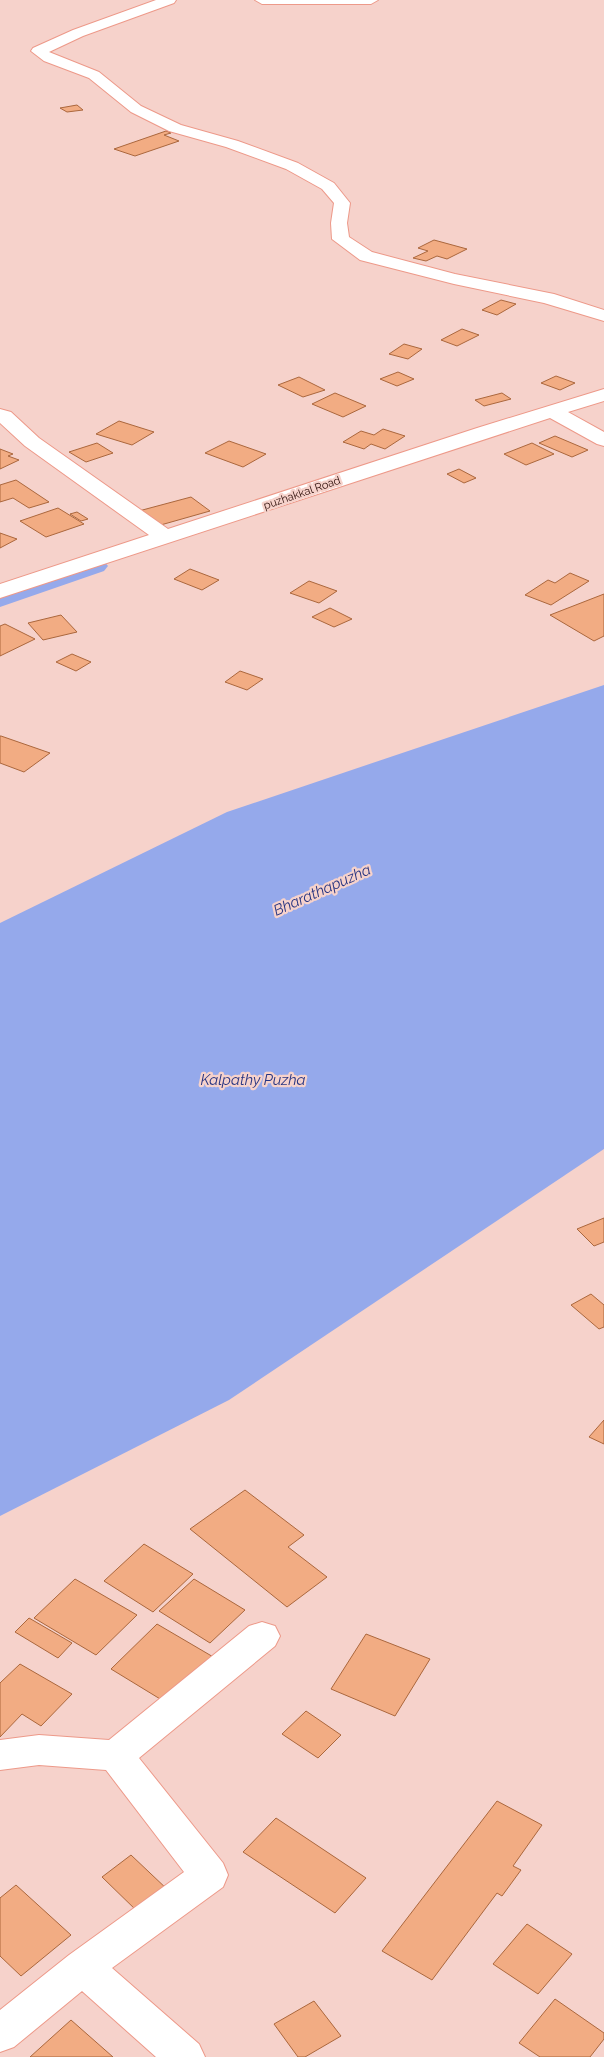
<svg xmlns="http://www.w3.org/2000/svg" width="604" height="2057" viewBox="0 0 604 2057" font-family="Raleway,sans-serif">
<rect width="100%" height="100%" fill="#f6d2cb"/>
<path fill="#95a9eb" d="M604 685V1149L229 1400 0 1516V923L227 812Z"/>
<g fill="none" stroke-linecap="round" stroke-linejoin="round">
<path fill="#95a9eb" fill-rule="evenodd" d="M95 558 104 561 108 566 104 571 0 607V590Z"/>
</g>
<path fill="#f2ac83" stroke="#ab673d" d="M77 105 83 110 67 112 60 108Z
M166 131 171 133 164 135 179 141 135 156 114 149Z
M434 240 467 249 447 259 437 256 426 261 413 258 428 251 418 248Z
M501 300 516 304 497 315 482 310Z
M462 329 479 335 457 346 441 340Z
M404 344 422 349 408 359 389 354Z
M398 372 414 379 397 386 380 379Z
M556 376 575 383 560 390 541 383Z
M299 377 325 390 303 397 278 385Z
M335 393 366 406 343 417 312 404Z
M502 393 511 399 484 406 475 400Z
M119 421 154 432 132 445 96 434Z
M383 429 405 436 385 449 371 444 364 449 343 442 361 431 374 435Z
M555 436 588 450 572 457 539 443Z
M229 441 266 454 243 467 205 453Z
M97 443 113 453 86 462 69 452Z
M532 443 554 454 526 465 504 454Z
M0 449 13 454 8 456 19 460 0 469Z
M459 469 476 478 464 483 447 474Z
M16 480 49 502 29 508 13 498 0 502V485Z
M191 497 210 511 143 530 135 512Z
M58 508 84 524 46 537 20 521Z
M77 512 88 519 81 521 70 514Z
M0 533 17 539 0 548Z
M190 569 219 580 202 590 174 579Z
M570 573 589 581 551 605 525 595 548 580 555 583Z
M309 581 337 591 319 603 290 593Z
M604 594V636L594 641 550 615Z
M330 608 352 619 334 627 312 617Z
M61 615 77 632 43 640 28 623Z
M5 624 35 639 0 656V626Z
M72 654 91 662 76 671 56 662Z
M240 671 263 679 247 690 225 682Z
M0 736H1L50 753 24 772 0 763Z
M604 1218V1242L594 1246 577 1229Z
M591 1294 604 1305V1327L599 1329 571 1305Z
M604 1420V1444L589 1437Z
M245 1490 304 1535 288 1547 327 1577 287 1607 190 1529Z
M144 1544 193 1574 153 1612 104 1581Z
M75 1579 137 1615 96 1655 34 1618Z
M194 1579 245 1610 210 1643 159 1611Z
M29 1618 72 1643 58 1658 15 1632Z
M157 1624 215 1658 170 1705 111 1669Z
M366 1634 430 1659 395 1716 331 1689Z
M20 1664 72 1694 41 1726 22 1714 0 1737V1683Z
M306 1711 341 1735 318 1758 282 1734Z
M497 1801 542 1825 513 1866 521 1870 502 1896 497 1893 432 1980 382 1951Z
M276 1818 366 1878 335 1913 243 1852Z
M131 1855 169 1891 139 1913 102 1877Z
M16 1885 71 1935 21 1976 0 1956V1898Z
M527 1924 572 1954 538 1994 493 1964Z
M555 1999 604 2033V2039L590 2057H540L519 2043Z
M314 2001 341 2036 305 2057H298L274 2024Z
M71 2020 113 2057H30Z"/>
<g fill="none" stroke-linecap="round" stroke-linejoin="round">
<g stroke="#ed9989" stroke-width="2">
<path id="street" d="M156 0H176L174 3 83 36 49 52 99 72 141 106 181 125 238 141 298 163 334 183 350 203 347 223 349 237 372 252 455 274 554 294 604 310V321L544 303 454 284 360 260 332 239 331 223 334 203 322 189 286 169 226 147 169 131 131 112 89 78 44 61 31 51 33 48 73 30Z
M255 0H378L371 4H262Z
M604 389V401L568 412 604 432V446L597 444 550 418 0 598V584L149 535 25 446 0 423V409L11 412 39 438 168 529 477 428Z
M262 1622 275 1626 280 1636 275 1646 139 1758 223 1863 228 1875 223 1887 112 1968 199 2044 205 2057H156L82 1991 14 2047 0 2052V2010L69 1955 184 1872 106 1770 39 1765 0 1770V1740L39 1735 109 1740 249 1626Z"/>
</g>
<use href="#street" fill="#fff" fill-rule="evenodd"/>
</g>
<g text-anchor="middle" dominant-baseline="central" stroke-width="4.5" stroke-linejoin="round" paint-order="stroke">
<g font-size="11" fill="#2e0f0a" stroke="#f6d2cb">
<text transform="translate(302 493) rotate(-19)">puzhakkal Road</text>
</g>
<g font-size="15" font-style="italic" fill="#273481" stroke="#f6d2cb">
<text transform="translate(322 890) rotate(-24)">Bharathapuzha</text>
<text x="253" y="1080">Kalpathy Puzha</text>
</g>
</g>
</svg>
